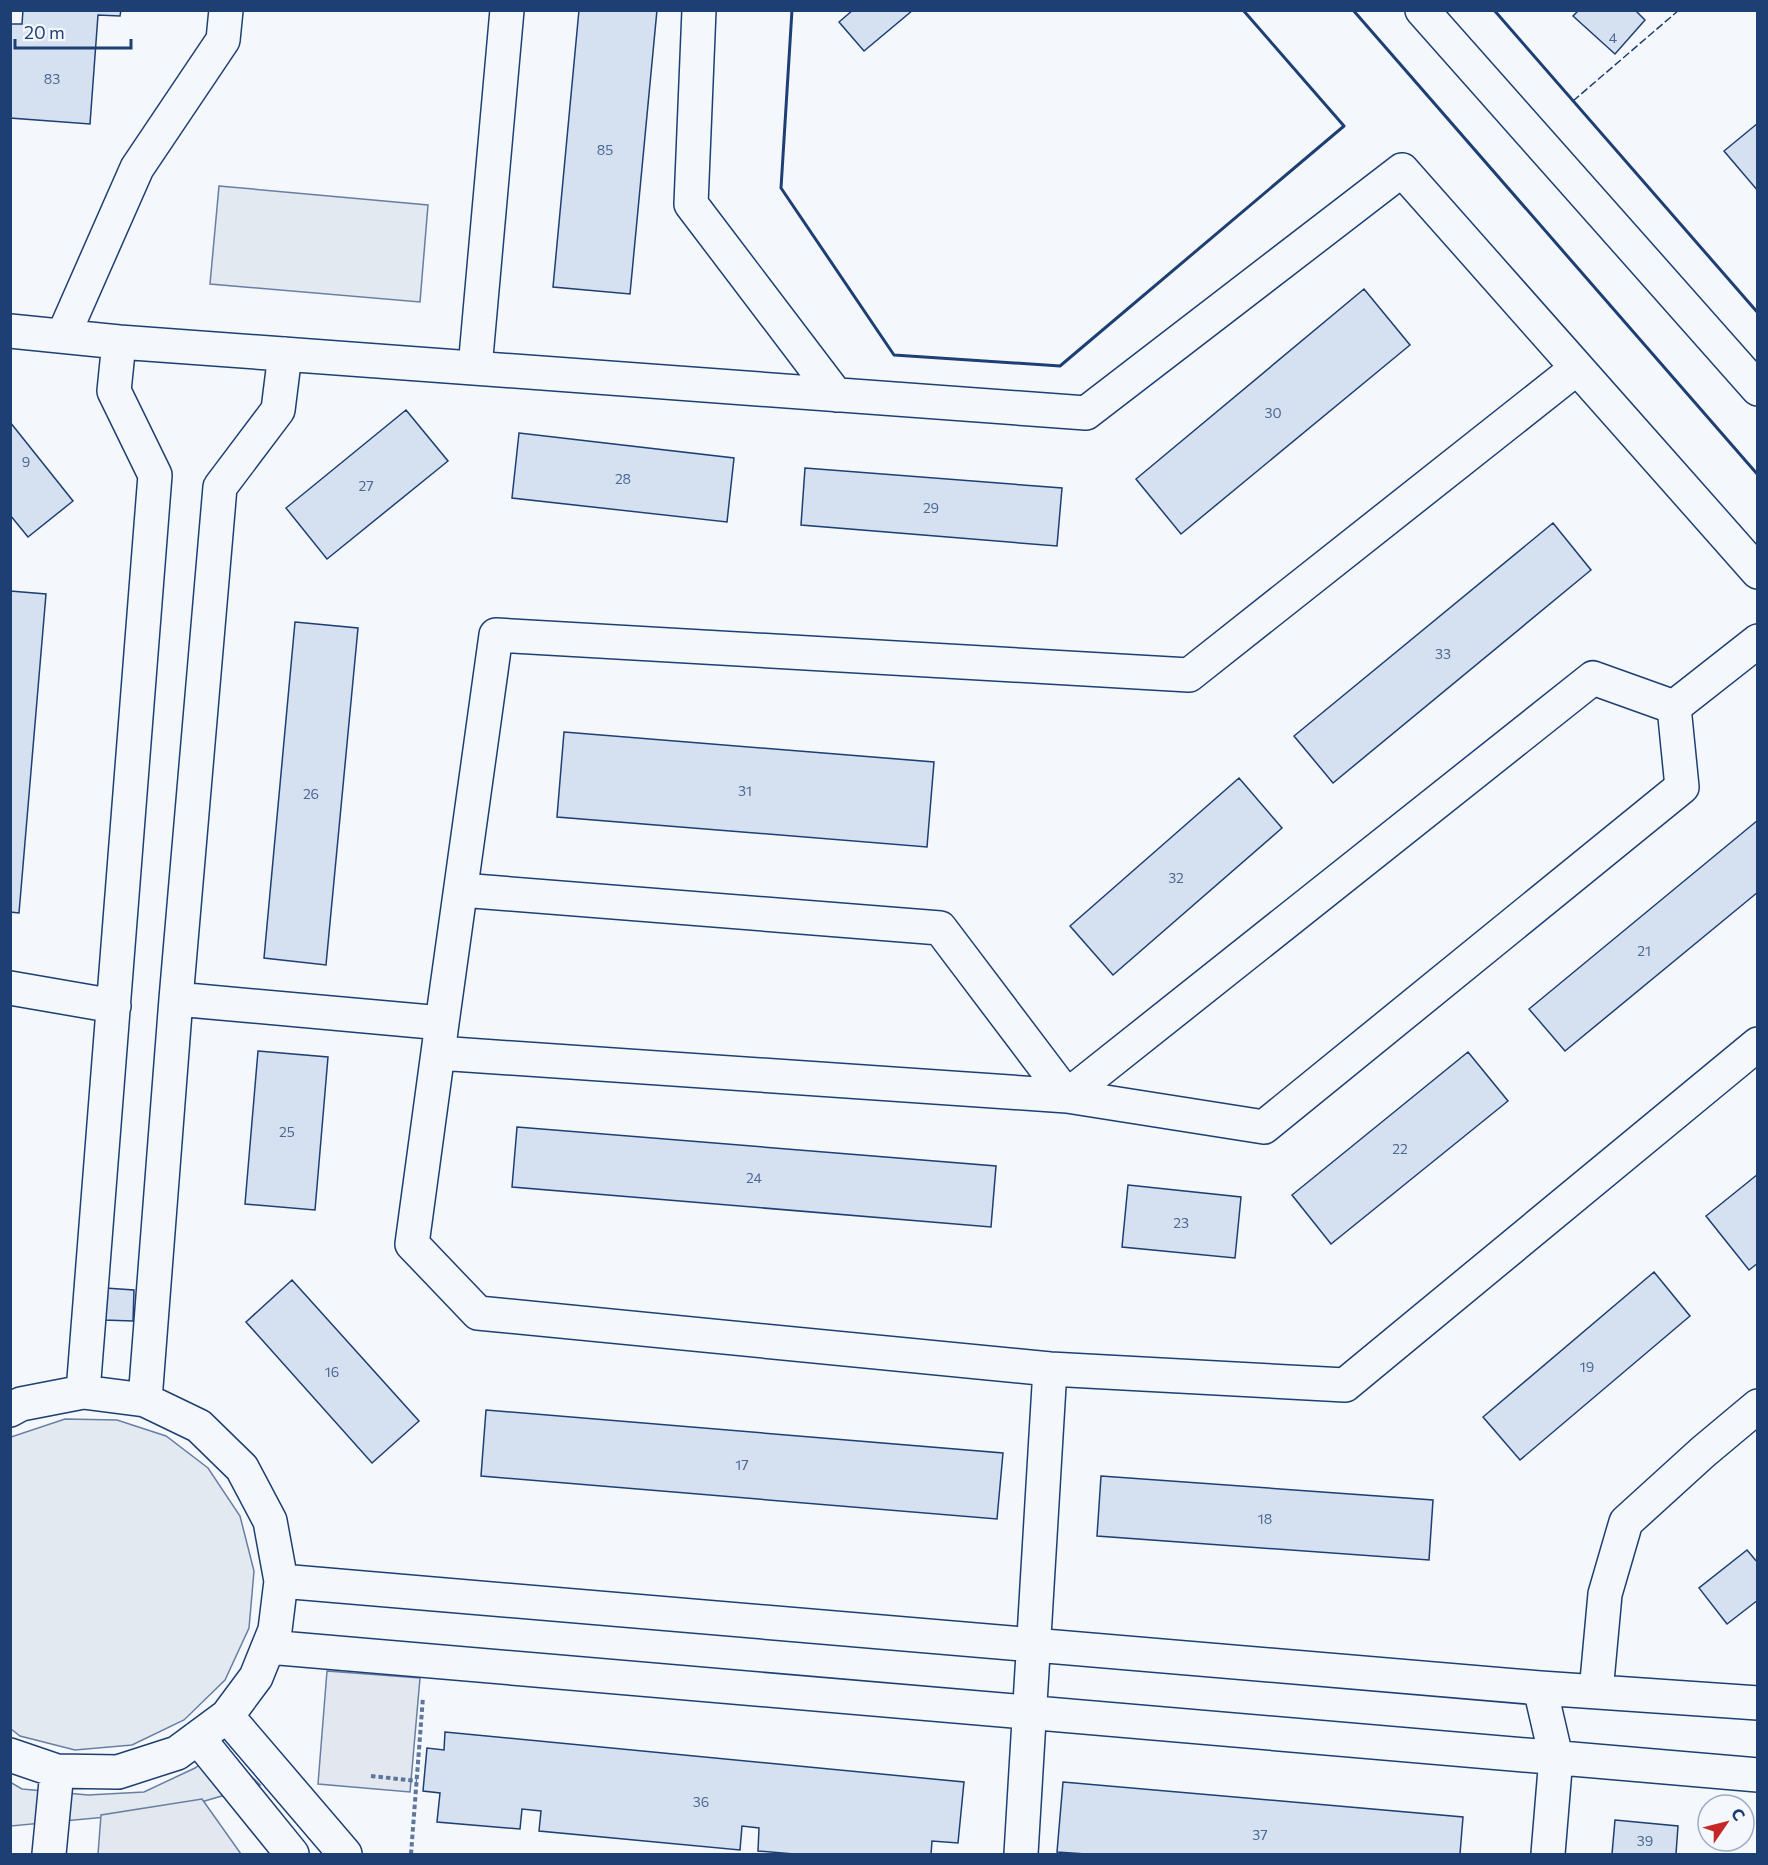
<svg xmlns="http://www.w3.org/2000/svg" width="1768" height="1865" viewBox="0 0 1768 1865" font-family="Commissioner,sans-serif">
<rect width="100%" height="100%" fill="#f4f7fb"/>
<path fill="#e3e9f0" stroke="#687fa3" stroke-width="1.5" d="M219 186 428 205 420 302 210 284Z
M65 1419 117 1420 166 1436 208 1468 240 1516 254 1571 249 1628 225 1680 184 1720 132 1745 75 1750 20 1736 11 1729V1437Z
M223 1748 260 1785 170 1811 11 1826 10 1782 22 1789 88 1795 144 1792 195 1768Z"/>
<path fill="#e3e8f0" stroke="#687fa3" stroke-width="1.5" d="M327 1671 420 1678 410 1792 318 1784Z
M202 1799 241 1854H98L101 1815Z"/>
<path fill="#d5e0f0" stroke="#1d3f73" stroke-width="1.5" d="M23 10H121L120 16 98 15 90 124 10 118 11 24H22Z
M579 10H657L630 294 553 287Z
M853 10H913L864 51 839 22Z
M1579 10H1635L1645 20 1615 54 1573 16Z
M1758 123V191L1724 151Z
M1364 289 1410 345 1181 534 1136 479Z
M406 410 448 461 327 559 286 508Z
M10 422 73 501 28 537 10 515Z
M519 433 734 458 727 522 512 498Z
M805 468 1062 488 1057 546 801 525Z
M1553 523 1591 570 1333 783 1294 736Z
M10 591 46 594 19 913 10 912Z
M295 622 358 628 326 965 264 958Z
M564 732 934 762 927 847 557 817Z
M1239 778 1282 828 1113 975 1070 926Z
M1758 820V892L1565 1051 1529 1009Z
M258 1051 328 1057 315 1210 245 1204Z
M1468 1052 1508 1101 1331 1244 1292 1195Z
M517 1127 996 1166 991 1227 512 1187Z
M1758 1174V1263L1749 1270 1706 1216Z
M1128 1185 1241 1197 1235 1258 1122 1247Z
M1654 1272 1690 1316 1520 1460 1483 1417Z
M292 1280 419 1421 372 1463 246 1322Z
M105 1288 134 1290 133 1321 103 1320Z
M486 1410 1003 1453 997 1519 481 1476Z
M1101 1476 1433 1500 1429 1560 1097 1536Z
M1747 1550 1758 1563V1600L1727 1624 1699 1588Z
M445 1732 964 1782 958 1843 932 1841 931 1854H794L758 1851 759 1828 742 1826 740 1850 539 1831 541 1811 522 1809 520 1829 437 1822 440 1793 423 1791 427 1748 444 1750Z
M1063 1782 1463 1817 1460 1854H1086L1057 1852Z
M1615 1820 1678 1826 1676 1854H1612Z"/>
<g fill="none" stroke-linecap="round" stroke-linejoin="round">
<g stroke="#1d3f73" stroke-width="36">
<path id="minor" d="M699 10 691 204 836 395
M1422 10 1758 389
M10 331 119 342 1086 413 1402 170 1758 572
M63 336 137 168 223 40 226 10
M475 368 507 10
M461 890 940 928 1067 1096
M10 988 114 1006
M176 999 442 1023 412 1244 478 1313 1050 1369 1345 1385 1758 1044
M442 1023 496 635 1189 675 1577 368
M438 1053 1067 1096 1264 1127 1682 787 1674 707
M1067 1096 1593 678 1674 707 1758 641
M83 1392 155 475 114 391 119 342
M145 1400 176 999 220 487 278 410 285 354
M10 1410 21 1404 83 1392 145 1400 199 1426 242 1468 270 1521 281 1581 275 1630 256 1677 227 1716 177 1753 118 1772 57 1771 10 1755
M281 1581 1540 1688 1758 1703
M268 1647 1758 1775
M1540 1688 1556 1757 1548 1854
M1596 1692 1605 1594 1626 1522 1703 1452 1758 1406
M227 1716 345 1854
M198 1738 292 1854
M49 1854 57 1771
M1021 1854 1050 1369"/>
</g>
<path stroke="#5e769c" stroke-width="4" stroke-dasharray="4.5 3" stroke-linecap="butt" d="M371 1776 417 1781
M411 1854 423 1697"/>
<use href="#minor" stroke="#f4f7fb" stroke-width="33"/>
<path stroke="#1d3f73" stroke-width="1.5" stroke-dasharray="8 3" stroke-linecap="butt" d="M1573 101 1679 10"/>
<path stroke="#1d3f73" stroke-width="3" d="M792 10 781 188 894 355 1060 366 1344 126 1243 10
M1353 10 1758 475
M1494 10 1758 313"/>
</g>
<g text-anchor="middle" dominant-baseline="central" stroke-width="4.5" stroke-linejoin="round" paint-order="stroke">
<g font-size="14" fill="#4b6792">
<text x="1613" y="37">4</text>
<text x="52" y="78">83</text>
<text x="605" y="149">85</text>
<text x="1273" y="412">30</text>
<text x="26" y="461">9</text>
<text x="623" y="478">28</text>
<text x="366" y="485">27</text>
<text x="931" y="507">29</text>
<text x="1443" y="653">33</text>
<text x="745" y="790">31</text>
<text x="311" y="793">26</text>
<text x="1176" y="877">32</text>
<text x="1644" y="950">21</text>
<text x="287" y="1131">25</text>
<text x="1400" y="1148">22</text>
<text x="754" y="1177">24</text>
<text x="1181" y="1222">23</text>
<text x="1587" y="1366">19</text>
<text x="332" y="1371">16</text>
<text x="742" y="1464">17</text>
<text x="1265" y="1518">18</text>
<text x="701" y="1801">36</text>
<text x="1260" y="1834">37</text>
<text x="1645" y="1840">39</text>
</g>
</g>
<rect width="1768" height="1865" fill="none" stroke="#1d3f73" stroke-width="24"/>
<g transform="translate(1726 1823) rotate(55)"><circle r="28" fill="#f4f7fb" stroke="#9eadc5" stroke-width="1.5"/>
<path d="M0-4.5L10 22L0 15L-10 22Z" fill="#c62828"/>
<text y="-9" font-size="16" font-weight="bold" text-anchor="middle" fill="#1d3f73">С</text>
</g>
<path d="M15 39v9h116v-9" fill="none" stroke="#1d3f73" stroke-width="3"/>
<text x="24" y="39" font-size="18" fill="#1d3f73" stroke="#f4f7fb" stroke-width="4.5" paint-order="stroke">20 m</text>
</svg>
